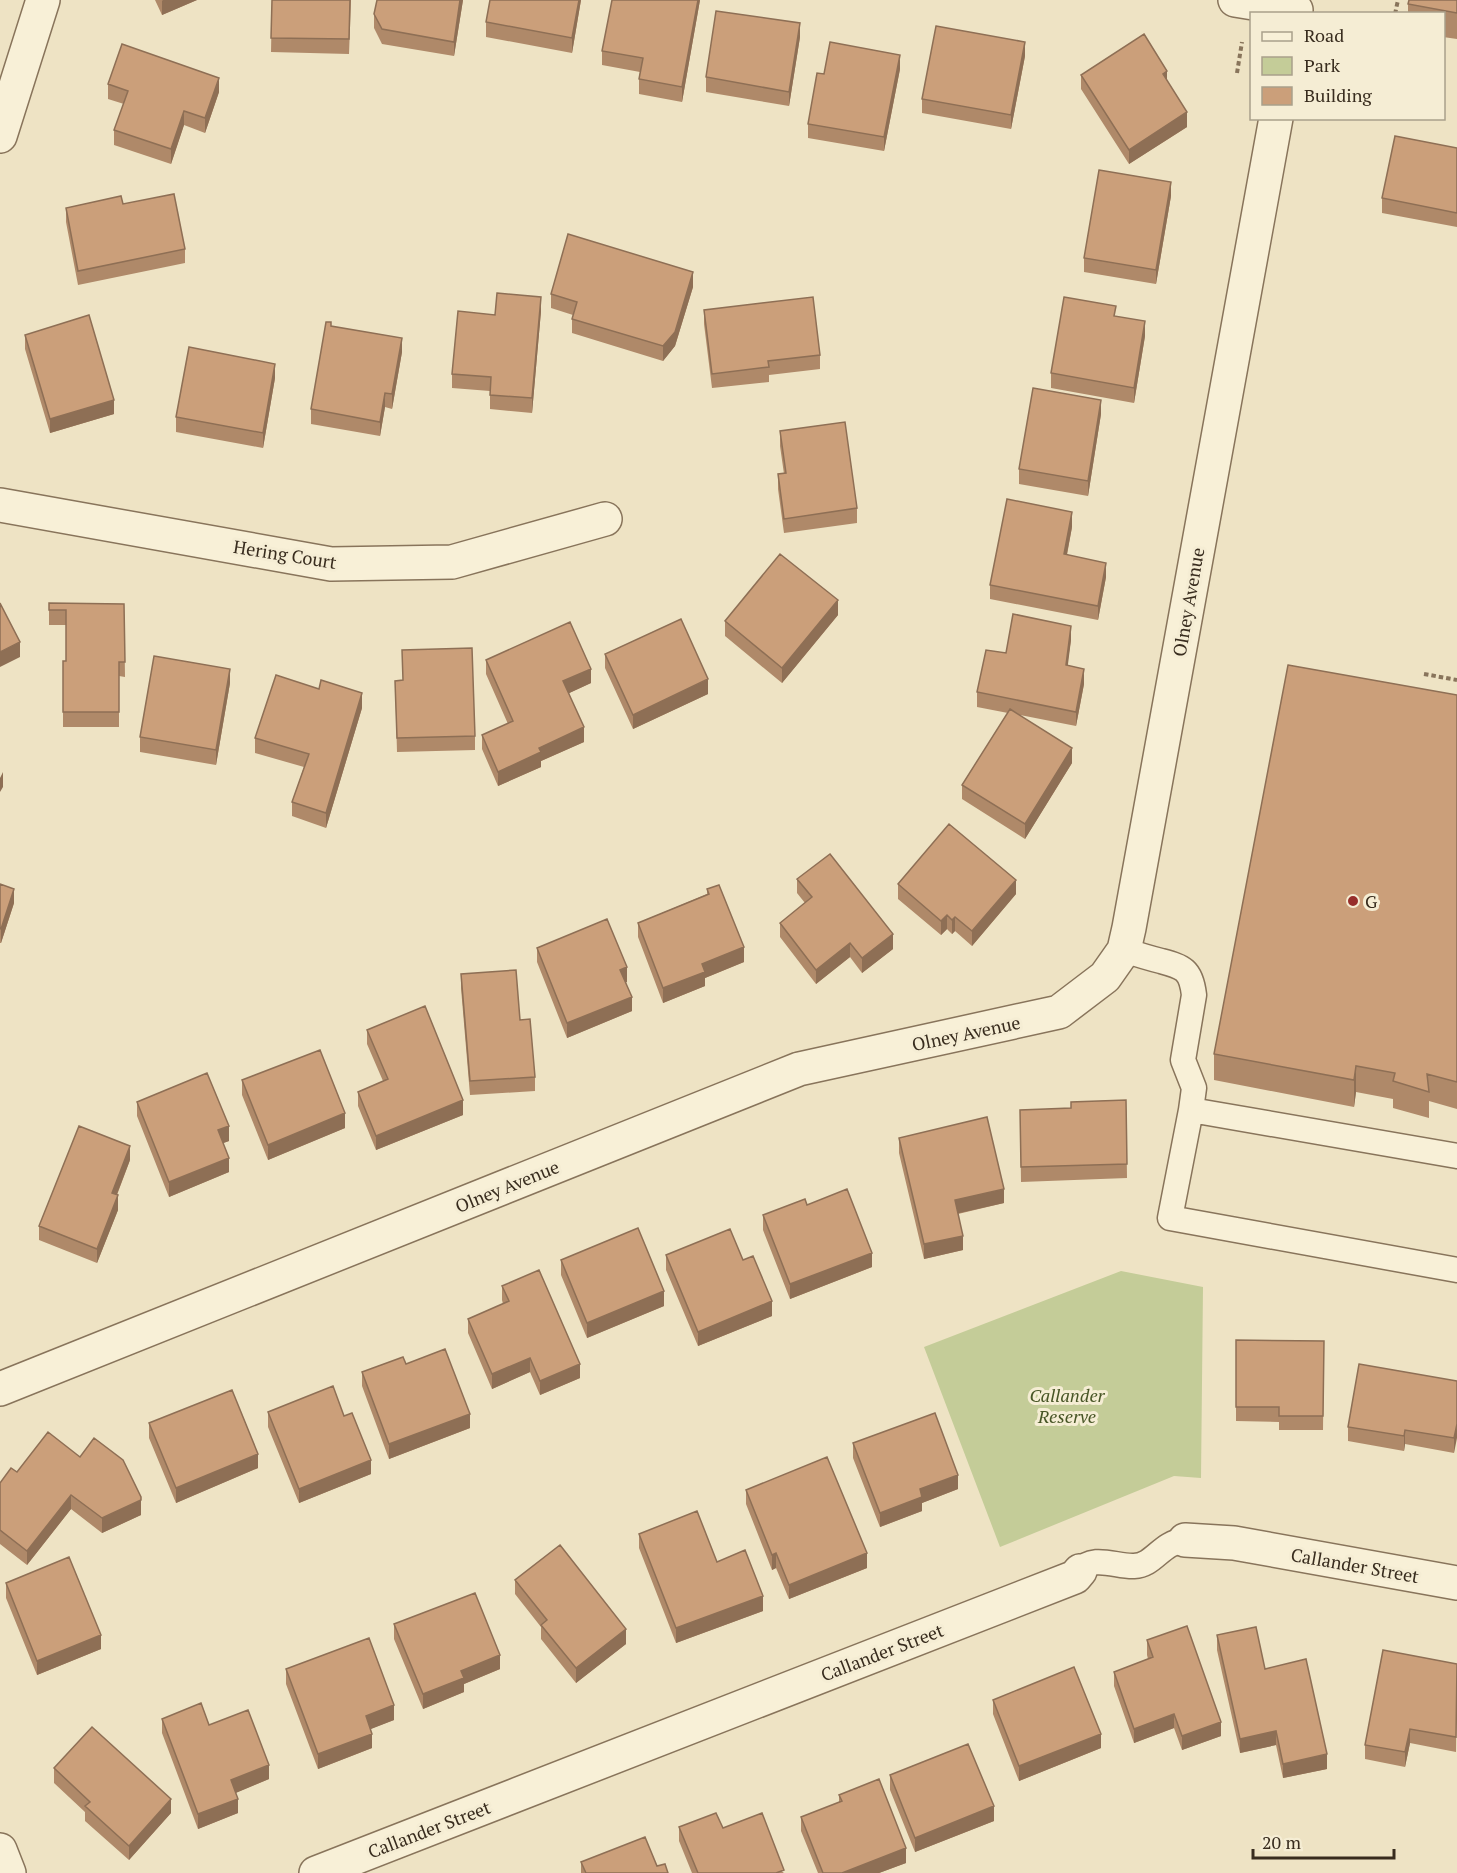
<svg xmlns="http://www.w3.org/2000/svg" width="1457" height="1873" viewBox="0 0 1457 1873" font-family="'PT Serif',serif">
<rect width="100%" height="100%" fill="#eee3c4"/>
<path fill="#c4cc98" d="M1121 1271 1203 1287 1201 1478 1174 1476 1000 1547 924 1347Z"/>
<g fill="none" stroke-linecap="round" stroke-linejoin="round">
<g stroke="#88745b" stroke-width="27">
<path id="lane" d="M1124 950C1136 954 1149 958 1161 961 1183 967 1191 969 1194 995L1183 1060 1194 1088 1191 1110
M1457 1156 1191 1110 1170 1218 1457 1270
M1080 1571C1092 1554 1117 1567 1134 1566 1155 1565 1160 1543 1185 1540"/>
</g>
<g stroke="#88745b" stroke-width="36">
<path id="street" d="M1235 0 1296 10
M0 136 43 0
M0 505 331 564 452 562 605 519
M0 1389 799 1069 1059 1012 1105 977 1124 950 1129 928 1276 118
M1185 1540 1234 1543 1457 1583
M0 1850 9 1873
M316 1873 1075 1577 1080 1571"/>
</g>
<path stroke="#88745b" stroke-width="4" stroke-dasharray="4.5 3" stroke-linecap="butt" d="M1395 14 1398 0
M1237 73 1242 42
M1424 674 1457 680"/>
<use href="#lane" stroke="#f8f0d7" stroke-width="24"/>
<use href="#street" stroke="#f8f0d7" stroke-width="33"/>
</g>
<path fill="#af8969" d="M155 0H197L162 15Z
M272 0H351L349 54 271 52Z
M463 0 454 56 382 44 374 28V14Z
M581 0 572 53 486 37V22Z
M700 0 682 102 639 94V79L640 72 602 65V51Z
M1457 0V39L1443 37V14H1408V4Z
M800 37 789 106 706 92V77Z
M1025 56 1011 129 922 113V99Z
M900 69 884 151 808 138V124Z
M1081 75 1167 81 1187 127 1129 164 1081 89Z
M108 84 219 92 205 133 184 125 171 164 114 145V130L124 104 108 99Z
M1457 148V227L1382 213V198Z
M1171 196 1156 284 1084 272V258Z
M123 204 185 249V263L78 285 66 222V208Z
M693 287 675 346 663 361 572 333V319L573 315 551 308V294Z
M704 310 820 355V369L769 375V382L712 388 704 324Z
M541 311 532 413 490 409V391L452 388V374L495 315Z
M331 326 402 352 392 409 385 407 380 436 311 424V409Z
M25 335 114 414 50 433 25 349Z
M1145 336 1134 403 1051 388V373Z
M275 378 263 448 176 432V417Z
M1101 414 1088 496 1019 484V469Z
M780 431 857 508V523L784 533 778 489V474H784L780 446Z
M1072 527 1067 555 1106 577 1098 620 990 599V585Z
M49 603 124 604 125 677 119 676V727H63V661H66V625H49Z
M838 615 782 683 725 636V621Z
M1071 640 1067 666 1084 684 1076 726 1020 715 1072 763 1025 839 962 799V785L1008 713 977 707V692L1006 653Z
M605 654 708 694 633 729 605 668Z
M486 660 591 683 569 693 584 742 541 761V767L498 786 482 749V735L508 724 486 674Z
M395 681 475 736V750L397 752Z
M230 683 216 765 140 752V737Z
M1457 695V1109L1429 1101V1118L1393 1108V1099L1356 1092 1354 1107 1214 1080V1054Z
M362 708 326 828 292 816V802L304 767 255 753V738Z
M797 879 893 949 862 973 850 957 816 984 780 937V923L805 903 797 893Z
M0 884 14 903 1 943H0Z
M898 884 1016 894 972 946 955 931 952 934 947 929 941 935 898 899Z
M707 889 744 962 705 978V986L663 1003 638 937V923L707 894Z
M537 948 627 982H626L632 1011 567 1038 537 962Z
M461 974 520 1020 535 1077V1091L470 1095 461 988Z
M367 1030 463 1115 376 1150 358 1106V1092L383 1081 367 1044Z
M242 1080 345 1128 268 1160 242 1095Z
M1126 1100 1127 1178 1021 1182 1020 1110 1071 1108Z
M137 1102 229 1141 223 1143 229 1172 169 1197 137 1116Z
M899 1138 1004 1203 958 1214 963 1250 924 1259 899 1153Z
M130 1160 117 1195 118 1210 97 1263 39 1240V1226Z
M807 1205 872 1267 790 1299 763 1230V1215Z
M666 1255 743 1260 772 1316 698 1346 666 1270Z
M561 1260 664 1306 587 1338 561 1275Z
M502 1286 580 1378 540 1395 530 1372 492 1389 468 1333V1319L503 1304 502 1300Z
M1236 1340 1324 1341 1323 1430H1279V1422L1236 1421Z
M406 1364 470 1428 389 1459 362 1386V1372Z
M1457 1381 1454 1453 1405 1444 1404 1451 1348 1441V1427Z
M268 1412 344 1416 371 1474 299 1503 268 1427Z
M149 1423 258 1468 176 1503 149 1438Z
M853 1443 958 1489 922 1503V1511L880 1527 853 1458Z
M80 1457 141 1497V1515L102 1533 71 1509 27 1565 0 1544V1483L17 1472Z
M746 1490 867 1568 789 1599 776 1568 772 1570 746 1504Z
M639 1534 717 1562 763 1611 676 1643 639 1548Z
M515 1580 626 1644 576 1683 541 1639V1627L515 1594Z
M6 1583 101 1649 37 1675 6 1598Z
M394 1624 500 1669 464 1684V1692L423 1709 394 1639Z
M1217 1635 1327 1769 1283 1778 1276 1745 1240 1753 1217 1650Z
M1147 1640 1221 1736 1182 1750 1174 1728 1134 1743 1114 1686V1672L1148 1659 1147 1655Z
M1457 1664 1456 1752 1410 1743 1405 1767 1365 1759V1745Z
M286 1669 394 1720 370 1729 372 1748 318 1769 286 1684Z
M993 1700 1101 1748 1019 1781 993 1714Z
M162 1719 209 1725 269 1779 235 1793 238 1813 198 1829 162 1733Z
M54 1768 171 1813 129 1860 85 1821V1812L54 1783Z
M890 1775 994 1821 915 1852 890 1790Z
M839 1795 906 1863 879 1873H818L801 1831V1817L839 1803Z
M679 1827 723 1828 784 1873H692L679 1841Z
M581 1862 657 1866 668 1873H581Z"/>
<path fill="#8e6f55" d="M163 0H197L162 15V1Z
M460 0H463L454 56V42Z
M579 0H581L572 53V38Z
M698 0H700L682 102V87Z
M800 23V37L789 106V92Z
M1025 42V56L1011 129V115Z
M900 55V69L884 151V137Z
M1167 71V86L1163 74Z
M219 78V92L205 133V118Z
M184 111V125L171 164V149Z
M1187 112V127L1129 164V150Z
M1171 182V196L1156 284V270Z
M693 272V287L675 346 663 361V346Z
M541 297V311L532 413V398Z
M1145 321V336L1134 403V388Z
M402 338V352L392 409V394Z
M275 364V378L263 448V433Z
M385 393V407L380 436V422Z
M114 400V414L50 433V419Z
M1101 400V414L1088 496V481Z
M1072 512V527L1064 569V554Z
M1106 563V577L1098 620V606Z
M838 600V615L782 683V668Z
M1071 626V640L1066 680V665Z
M20 642V657L0 667V652Z
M230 669V683L216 765V750Z
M591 669V683L563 696V681Z
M1084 669V684L1076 726V712Z
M708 679V694L633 729V715Z
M362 693V708L326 828V813Z
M584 727V742L541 761V767L498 786V772L539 748Z
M1072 748V763L1025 839V824Z
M3 772V787L0 792V778Z
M1016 880V894L972 946V931Z
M14 889V903L1 943V929Z
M947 915V929L941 935V921Z
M955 917V931L952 934V920Z
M893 934V949L862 973V958Z
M850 943V957L816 984V970Z
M744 947V962L705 978V986L663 1003V988L702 964Z
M627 967V982L620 984V970Z
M632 997V1011L567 1038V1023Z
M1356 1066V1092L1354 1107V1080Z
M463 1100V1115L376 1150V1136Z
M345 1113V1128L268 1160V1145Z
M229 1126V1141L218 1145V1130Z
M130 1146V1160L112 1207V1193Z
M229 1158V1172L169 1197V1182Z
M1004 1189V1203L955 1214V1200Z
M118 1195V1210L97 1263V1249Z
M963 1236V1250L924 1259V1244Z
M872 1253V1267L790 1299V1284Z
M664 1291V1306L587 1338V1323Z
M772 1301V1316L698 1346V1332Z
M530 1358V1372L492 1389V1374Z
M580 1364V1378L540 1395V1381Z
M470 1414V1428L389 1459V1444Z
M1457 1424V1438L1454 1453V1438Z
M1405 1430V1444L1404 1451V1436Z
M258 1454V1468L176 1503V1488Z
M371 1460V1474L299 1503V1489Z
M958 1475V1489L922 1503V1511L880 1527V1513L920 1489Z
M71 1495V1509L27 1565V1551Z
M141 1500V1515L102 1533V1518Z
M776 1553V1568L772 1570V1555Z
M867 1553V1568L789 1599V1585Z
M763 1596V1611L676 1643V1628Z
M626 1629V1644L576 1683V1668Z
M101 1635V1649L37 1675V1661Z
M500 1655V1669L464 1684V1692L423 1709V1694L461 1671Z
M394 1705V1720L366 1731V1716Z
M1174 1714V1728L1134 1743V1729Z
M1221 1722V1736L1182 1750V1736Z
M1410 1729V1743L1405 1767V1752Z
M1276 1731V1745L1240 1753V1739Z
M372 1734V1748L318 1769V1754Z
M1101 1734V1748L1019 1781V1766Z
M1327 1754V1769L1283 1778V1764Z
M269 1765V1779L231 1795V1780Z
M171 1799V1813L129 1860V1846Z
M238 1799V1813L198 1829V1814Z
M994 1806V1821L915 1852V1838Z
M906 1848V1863L879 1873H842Z"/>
<path fill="#cb9f7a" stroke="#8e6f55" stroke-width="1.5" d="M272 0H350L349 39 271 38Z
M377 0H460L454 42 382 29 374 14Z
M490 0H579L572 38 486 22Z
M612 0H698L682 87 639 79 643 58 602 51Z
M1409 0H1457V13L1408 4Z
M716 11 800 23 789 92 706 77Z
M936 26 1025 42 1011 115 922 99Z
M1144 34 1167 71 1163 74 1187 112 1129 150 1081 75Z
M830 42 900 55 884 137 808 124 817 73 824 74Z
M122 44 219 78 205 118 184 111 171 149 114 130 128 91 108 84Z
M1395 136 1457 148V213L1382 198Z
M1099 170 1171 182 1156 270 1084 258Z
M174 194 185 249 78 271 66 208 121 196 123 204Z
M568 234 693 272 675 332 663 346 572 319 577 302 551 294Z
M497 293 541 297 532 398 490 395 491 377 452 374 458 311 495 315Z
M813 297 820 355 768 361 769 367 712 374 704 310Z
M1064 297 1116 306 1114 316 1145 321 1134 388 1051 373Z
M89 315 114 400 50 419 25 335Z
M326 322H331V326L402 338 392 394 385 393 380 422 311 409Z
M189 347 275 364 263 433 176 417Z
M1033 388 1101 400 1088 481 1019 469Z
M845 422 857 508 784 519 778 474 786 473 780 431Z
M1007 499 1072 512 1064 554 1106 563 1098 606 990 585Z
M780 554 838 600 782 668 725 621Z
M0 603 20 642 0 652Z
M49 603 124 604 125 662H119V712H63V661H66V610H49Z
M1013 614 1071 626 1066 665 1084 669 1076 712 977 692 986 650 1006 653Z
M681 619 708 679 633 715 605 654Z
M570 622 591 669 563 681 584 727 539 748 541 752 498 772 482 735 513 721 486 660Z
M472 648 475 736 397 738 395 681 403 680 402 650Z
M154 656 230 669 216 750 140 737Z
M1288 665 1457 695V1082L1427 1074 1429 1092 1393 1081 1395 1073 1356 1066 1354 1080 1214 1054Z
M276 675 319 689 321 680 362 693 326 813 292 802 309 754 255 738Z
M1010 709 1072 748 1025 824 962 785Z
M949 824 1016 880 972 931 955 917 952 920 947 915 941 921 898 884Z
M830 854 893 934 862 958 850 943 816 970 780 923 812 897 797 879Z
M0 884 14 889 1 929 0 928Z
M719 885 744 947 702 964 705 972 663 988 638 923 709 894 707 889Z
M607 919 627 967 620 970 632 997 567 1023 537 948Z
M516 970 520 1020 530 1019 535 1077 470 1081 461 974Z
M425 1006 463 1100 376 1136 358 1092 388 1079 367 1030Z
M320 1050 345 1113 268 1145 242 1080Z
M207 1073 229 1126 218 1130 229 1158 169 1182 137 1102Z
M1126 1100 1127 1164 1021 1167 1020 1110 1071 1108V1102Z
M987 1117 1004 1189 955 1200 963 1236 924 1244 899 1138Z
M79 1126 130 1146 112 1193 118 1195 97 1249 39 1226Z
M847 1189 872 1253 790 1284 763 1215 805 1199 807 1205Z
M638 1228 664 1291 587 1323 561 1260Z
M730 1229 743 1260 753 1256 772 1301 698 1332 666 1255Z
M539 1270 580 1364 540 1381 530 1358 492 1374 468 1319 509 1301 502 1286Z
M1236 1340 1324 1341 1323 1416H1279V1407H1236Z
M445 1349 470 1414 389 1444 362 1372 403 1357 406 1364Z
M1359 1364 1457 1381V1424L1454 1438 1405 1430 1404 1436 1348 1427Z
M333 1386 344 1416 352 1413 371 1460 299 1489 268 1412Z
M232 1390 258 1454 176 1488 149 1423Z
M935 1413 958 1475 920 1489 922 1497 880 1513 853 1443Z
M48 1432 80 1457 94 1438 123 1460 141 1497V1500L102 1518 71 1495 27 1551 0 1530V1483L11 1468 17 1472Z
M827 1457 867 1553 789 1585 776 1553 772 1555 746 1490Z
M697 1511 717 1562 745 1550 763 1596 676 1628 639 1534Z
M560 1545 626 1629 576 1668 541 1625 547 1620 515 1580Z
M69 1557 101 1635 37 1661 6 1583Z
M475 1593 500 1655 461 1671 464 1678 423 1694 394 1624Z
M1187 1626 1221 1722 1182 1736 1174 1714 1134 1729 1114 1672 1153 1657 1147 1640Z
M1256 1627 1265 1669 1306 1659 1327 1754 1283 1764 1276 1731 1240 1739 1217 1635Z
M369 1638 394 1705 366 1716 372 1734 318 1754 286 1669Z
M1383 1650 1457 1664 1456 1737 1410 1729 1405 1752 1365 1745Z
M1074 1667 1101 1734 1019 1766 993 1700Z
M201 1703 209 1725 248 1710 269 1765 231 1780 238 1799 198 1814 162 1719Z
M92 1727 171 1799 129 1846 85 1806 90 1802 54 1768Z
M968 1744 994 1806 915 1838 890 1775Z
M879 1779 906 1848 842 1873H823L801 1817 842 1801 839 1795Z
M716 1813 723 1828 762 1813 784 1870 776 1873H698L679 1827Z
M645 1837 657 1866 665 1864 668 1873H586L581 1862Z"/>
<circle fill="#972e2b" stroke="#f5edd4" stroke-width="2" cx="1353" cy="901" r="6"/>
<g text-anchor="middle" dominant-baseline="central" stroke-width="6" stroke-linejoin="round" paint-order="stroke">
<g font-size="18" fill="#382c1e" stroke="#f5edd4">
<text transform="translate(285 554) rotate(9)">Hering Court</text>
<text transform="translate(1188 602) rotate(-80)">Olney Avenue</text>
<text transform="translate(966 1033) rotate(-12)">Olney Avenue</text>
<text transform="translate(507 1186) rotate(-22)">Olney Avenue</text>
<text transform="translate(1355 1565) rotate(10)">Callander Street</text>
<text transform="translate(882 1652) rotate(-21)">Callander Street</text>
<text transform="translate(429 1829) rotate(-21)">Callander Street</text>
</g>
<g font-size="18" fill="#382c1e" stroke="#f5edd4" text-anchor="start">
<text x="1365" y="901">G</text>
</g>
<g font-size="18" font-style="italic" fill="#475525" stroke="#f5edd4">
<text x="1067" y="1395">Callander<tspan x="1067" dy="21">Reserve</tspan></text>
</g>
</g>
<rect x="1250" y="12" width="195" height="108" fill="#f5edd4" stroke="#a9a08b" stroke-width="1.5"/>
<rect x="1262" y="32" width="30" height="9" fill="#f8f0d7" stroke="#a9a08b" stroke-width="1.5"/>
<text x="1304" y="42" font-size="18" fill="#382c1e">Road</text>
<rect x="1262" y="57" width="30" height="18" fill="#c4cc98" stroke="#a9a08b" stroke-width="1.5"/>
<text x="1304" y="72" font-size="18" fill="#382c1e">Park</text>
<rect x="1262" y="87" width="30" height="18" fill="#cb9f7a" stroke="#a9a08b" stroke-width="1.5"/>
<text x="1304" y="102" font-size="18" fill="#382c1e">Building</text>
<path d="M1253 1849v9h141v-9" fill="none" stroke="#382c1e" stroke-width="3"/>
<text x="1262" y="1849" font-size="18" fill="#382c1e" stroke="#f5edd4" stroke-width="4.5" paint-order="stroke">20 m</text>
</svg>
